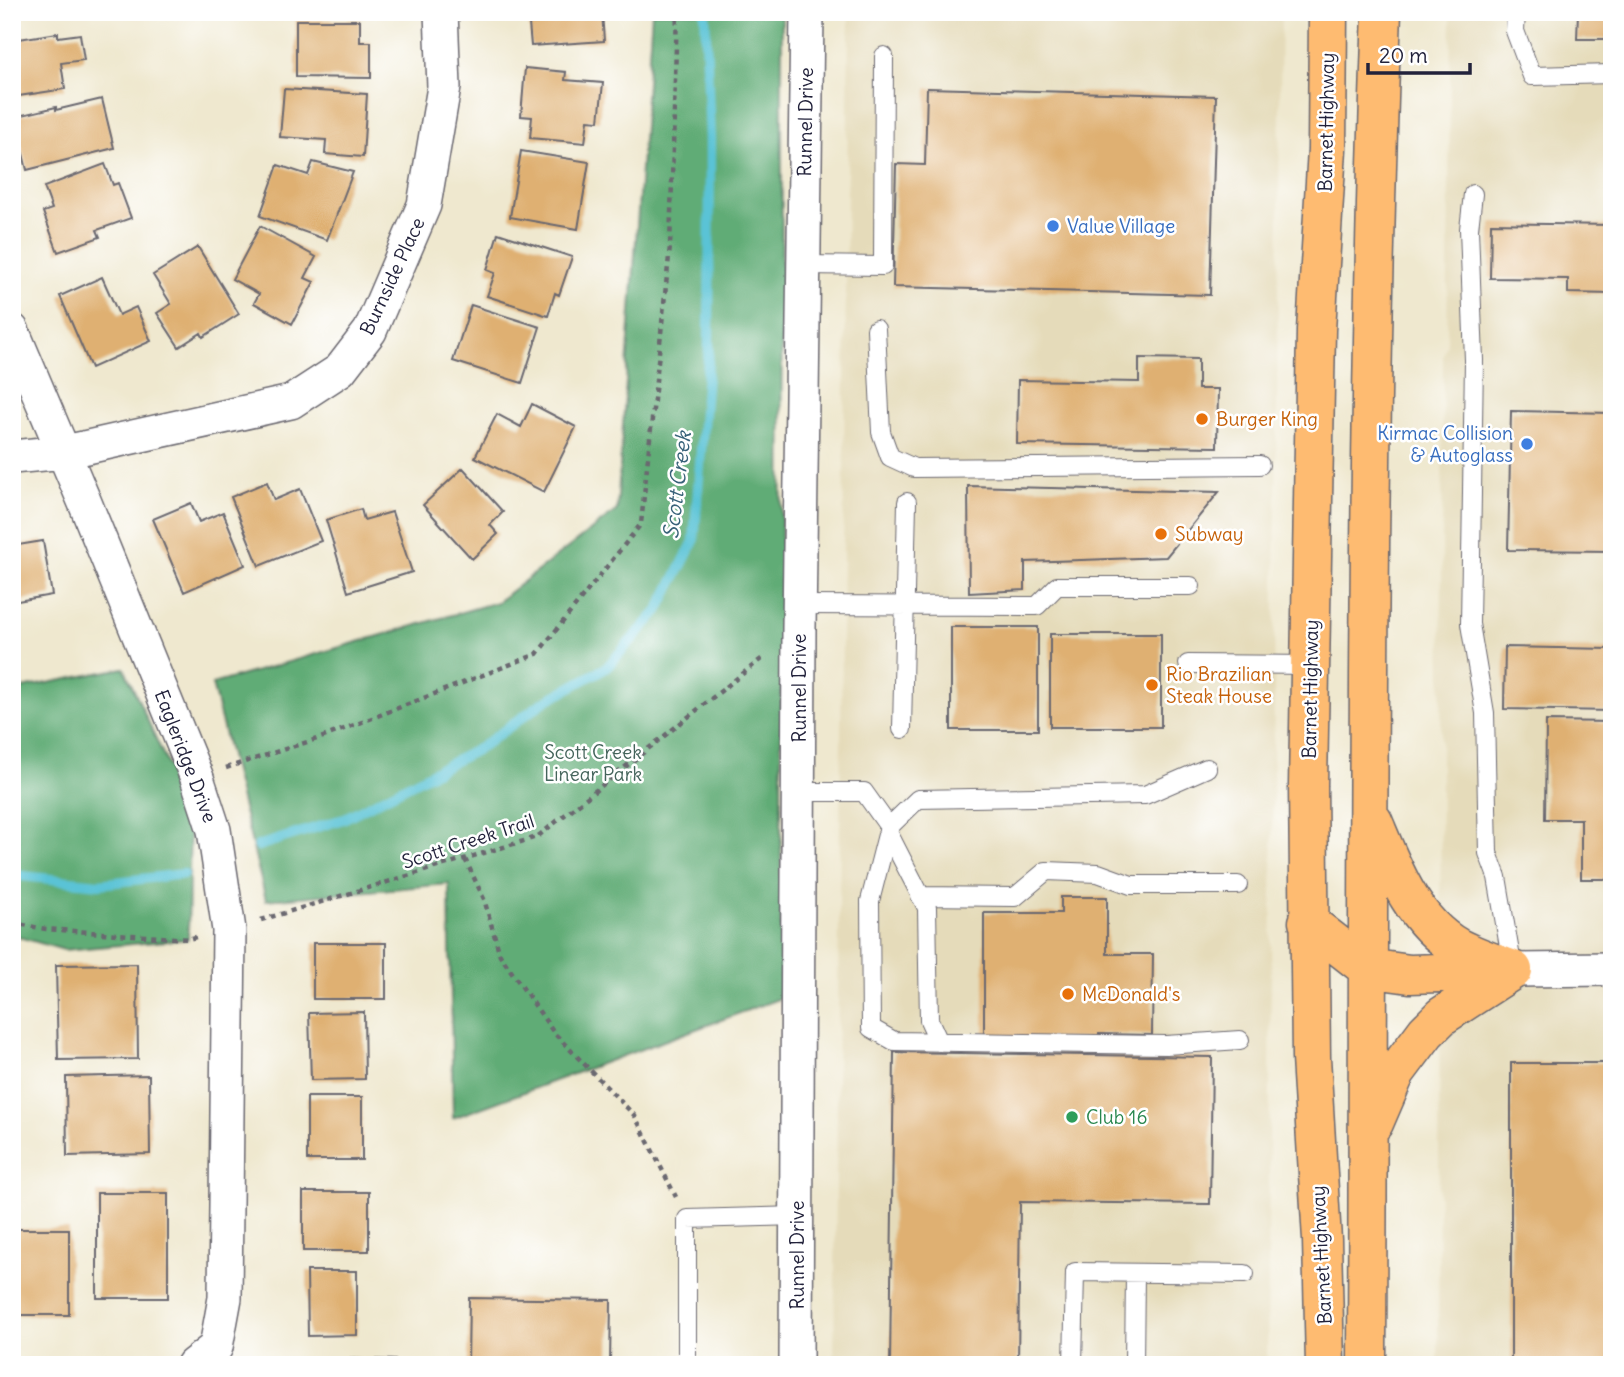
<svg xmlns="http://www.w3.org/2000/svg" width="1624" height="1377" viewBox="0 0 1624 1377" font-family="Delius,sans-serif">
<rect width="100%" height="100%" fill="#fff"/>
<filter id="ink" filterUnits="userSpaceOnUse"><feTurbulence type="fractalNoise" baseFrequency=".0143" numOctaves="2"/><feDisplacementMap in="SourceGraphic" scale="14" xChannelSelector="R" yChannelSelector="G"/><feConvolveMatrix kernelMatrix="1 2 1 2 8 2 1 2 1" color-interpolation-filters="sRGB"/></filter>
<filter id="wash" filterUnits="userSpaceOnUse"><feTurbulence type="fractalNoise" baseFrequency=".00686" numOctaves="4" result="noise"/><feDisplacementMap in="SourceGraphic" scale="28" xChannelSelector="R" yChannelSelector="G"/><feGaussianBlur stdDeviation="1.57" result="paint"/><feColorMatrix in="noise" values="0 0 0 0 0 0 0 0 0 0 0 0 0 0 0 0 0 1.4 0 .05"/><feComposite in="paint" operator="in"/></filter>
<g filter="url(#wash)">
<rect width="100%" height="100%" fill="#efe8cf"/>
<path fill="#e5dbba" d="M849 12H1281L1267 1365H834Z
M1451 12H1612V1365H1438L1443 355 1447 344Z"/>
<path fill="#61ac76" stroke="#426758" stroke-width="2" d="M652 12H782L781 998 453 1118 449 884 266 900 212 684 497 602 617 510Z
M124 668 190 814 188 939 64 950 12 935V690Z"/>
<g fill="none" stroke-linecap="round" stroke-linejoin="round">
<path stroke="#5ac3d6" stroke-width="10" d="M258 846 343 819 480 748 542 703 607 667 658 611 694 541 709 348 710 139 705 12
M12 875 99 884 184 874"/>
</g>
<g id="blocks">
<path fill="#dfb072" d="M528 12H602L604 41 531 46Z
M1578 12H1612V39H1577Z
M296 20H360V42H371V78L296 77Z
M58 33V37L80 34 84 60 61 63 65 89 12 97V40Z
M525 68 566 72 565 80 603 83 599 121 588 120 585 143 530 138 532 117 521 116Z
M927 88 1216 96 1210 295 893 287 896 164 925 165Z
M284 89 367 94 363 157 325 154 326 140 280 137Z
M102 99 114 148 27 170 14 117 56 107V110Z
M521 151 589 162 578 229 510 217Z
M313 162 353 172 327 240 260 216 278 165 308 175Z
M105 164 113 185 118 183 131 218 97 230 100 237 58 252 43 212 52 209 44 187Z
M1491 223 1612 225V294L1568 293V279L1490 278Z
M260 226 316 257 305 278 314 282 292 324 254 303 259 294 232 279Z
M498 233 572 257 559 295 555 293 548 316 487 296 495 273 487 270Z
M198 247 239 314 203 337 201 333 179 347 157 313 171 304 153 275Z
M102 277 119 315 136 307 151 341 91 368 60 296Z
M471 305 540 327 522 383 453 361Z
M1139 358 1198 359V389H1218L1217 447 1017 444 1018 380 1139 382Z
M532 404 576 427 544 492 475 457 497 414 521 427Z
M1511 411 1612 413V551L1508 550Z
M463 468 503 512 490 525 498 534 472 559 423 505Z
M267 482 274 500 300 489 321 541 259 566 231 497Z
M968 486 1219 492 1166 557 1025 562V590L969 593Z
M191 503 199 522 223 512 245 565 184 592 153 519Z
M361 509 364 520 392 512 412 572 348 592 326 520Z
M43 541 52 595 12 602V546Z
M951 627H1038V730H951Z
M1050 634H1161V727H1050Z
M1505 647 1612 649V711L1504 709Z
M1546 721 1612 722V879H1581V819H1545Z
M1061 897H1107V954H1153L1152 1035 1099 1034V1039H984V913H1061Z
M313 943H386V999H313Z
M137 964 138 1059 58 1060 56 965Z
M364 1012 365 1079 311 1080 309 1013Z
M894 1052 1212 1057 1210 1204 1020 1202 1018 1365H890Z
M1511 1063H1612V1365H1511Z
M149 1075 150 1154 67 1156 66 1077Z
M307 1097H362V1160H307Z
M303 1192H369V1251H303Z
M97 1193H168V1298H97Z
M12 1229H69V1315H12Z
M307 1271H357V1335L308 1336Z
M469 1298 611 1300 610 1365H468Z
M333 1358 395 1360 394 1365H332Z"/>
</g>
</g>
<g filter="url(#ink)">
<use href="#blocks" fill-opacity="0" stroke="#6a676f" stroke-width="2"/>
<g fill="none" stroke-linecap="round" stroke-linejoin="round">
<g stroke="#6a676f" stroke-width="20">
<path id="service" d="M1516 12 1515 31 1532 76 1612 74
M1473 194 1469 229 1474 360 1470 624 1485 713 1488 853 1497 877 1513 970
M804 265 883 266 884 56
M876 329 881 432 890 457 914 468 1260 465
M800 605 1037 606 1057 586H1191
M1188 664 1310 665
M902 729 907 502
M798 792H864L889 827 918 799 1145 795 1207 768
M889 827 870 901 871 1028 894 1041 1166 1045 1240 1040
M888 832 927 908 929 1020 939 1042
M920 896 1015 897 1046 871 1098 873 1131 885H1238
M687 1365V1219L797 1216
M1073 1365 1075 1272 1245 1274
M1134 1365 1135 1273"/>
</g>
<g stroke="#6a676f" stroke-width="36">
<path id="minor" d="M12 330 85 503 197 778 214 830 229 930 225 1298 216 1347 193 1365
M12 457 65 452 291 402 340 370 370 331 424 205 444 87 441 12
M1513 970 1612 969
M796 1365 799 629 807 12"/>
</g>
<g stroke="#6a676f" stroke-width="41">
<path id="primary" d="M1373 821C1392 866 1411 920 1457 947 1474 956 1495 963 1513 970
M1308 922 1367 968 1410 974 1500 971
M1374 1123 1396 1072 1426 1032 1442 1016 1513 970
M1325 1365 1322 1240 1311 1058 1308 786 1316 330 1327 149 1328 12
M1367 1365C1369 914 1365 463 1382 12"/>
</g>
<path stroke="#6a676f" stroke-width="4.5" stroke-dasharray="5 5" stroke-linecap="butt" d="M226 768 326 736 537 654 641 524 670 247 677 12
M465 859 484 899 500 955 554 1033 635 1116 676 1197
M261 920 537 837 765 656
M12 923 46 929 188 939 196 937"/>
<use href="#service" stroke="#fff" stroke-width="18"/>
<use href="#minor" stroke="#fff" stroke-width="33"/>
<use href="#primary" stroke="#febb71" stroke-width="38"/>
</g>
</g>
<g fill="#3f7fe0" stroke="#fff" stroke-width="2.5">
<circle cx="1053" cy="226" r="7"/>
<circle cx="1527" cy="444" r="7"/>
</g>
<g fill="#e8710a" stroke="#fff" stroke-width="2.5">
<circle cx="1202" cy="419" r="7"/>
<circle cx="1161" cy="534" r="7"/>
<circle cx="1152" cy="685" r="7"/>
<circle cx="1068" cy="994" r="7"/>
</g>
<circle fill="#2e9e5b" stroke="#fff" stroke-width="2.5" cx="1072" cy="1117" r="7"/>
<g text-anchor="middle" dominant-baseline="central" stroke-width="5" stroke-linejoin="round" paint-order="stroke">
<g font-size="19" fill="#22223b" stroke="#fff">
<text transform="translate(805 122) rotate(-89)">Runnel Drive</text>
<text transform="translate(1326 122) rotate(-89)">Barnet Highway</text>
<text transform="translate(392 276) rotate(-65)">Burnside Place</text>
<text transform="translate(799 688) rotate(-90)">Runnel Drive</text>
<text transform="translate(1310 689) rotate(-89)">Barnet Highway</text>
<text transform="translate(186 756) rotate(69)">Eagleridge Drive</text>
<text transform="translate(468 841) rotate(-18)">Scott Creek Trail</text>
<text transform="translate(797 1255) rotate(-90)">Runnel Drive</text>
<text transform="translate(1321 1255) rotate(-93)">Barnet Highway</text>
</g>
<g font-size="19" fill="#366cbe" stroke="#fff" text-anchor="start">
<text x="1067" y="226">Value Village</text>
<text x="1513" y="433" text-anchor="end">Kirmac Collision<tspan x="1513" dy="22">&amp; Autoglass</tspan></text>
</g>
<g font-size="19" fill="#c56008" stroke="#fff" text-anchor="start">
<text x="1216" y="419">Burger King</text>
<text x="1175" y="534">Subway</text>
<text x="1166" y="674">Rio Brazilian<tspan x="1166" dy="22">Steak House</tspan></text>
<text x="1082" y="994">McDonald's</text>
</g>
<g font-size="19" fill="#44645b" stroke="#fff">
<text x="593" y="752">Scott Creek<tspan x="593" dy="22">Linear Park</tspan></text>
</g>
<g font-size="19" fill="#27864d" stroke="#fff" text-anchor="start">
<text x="1086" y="1117">Club 16</text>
</g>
<g font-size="21" font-style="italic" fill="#386279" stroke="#fff">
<text transform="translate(677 485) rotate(-83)">Scott Creek</text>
</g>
</g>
<rect width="1624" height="1377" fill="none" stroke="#fff" stroke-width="42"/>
<path d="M1368 63v10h102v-10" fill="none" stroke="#22223b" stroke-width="3.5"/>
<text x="1379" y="63" font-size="21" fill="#22223b" stroke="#ffffff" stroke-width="5" paint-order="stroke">20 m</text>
</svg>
